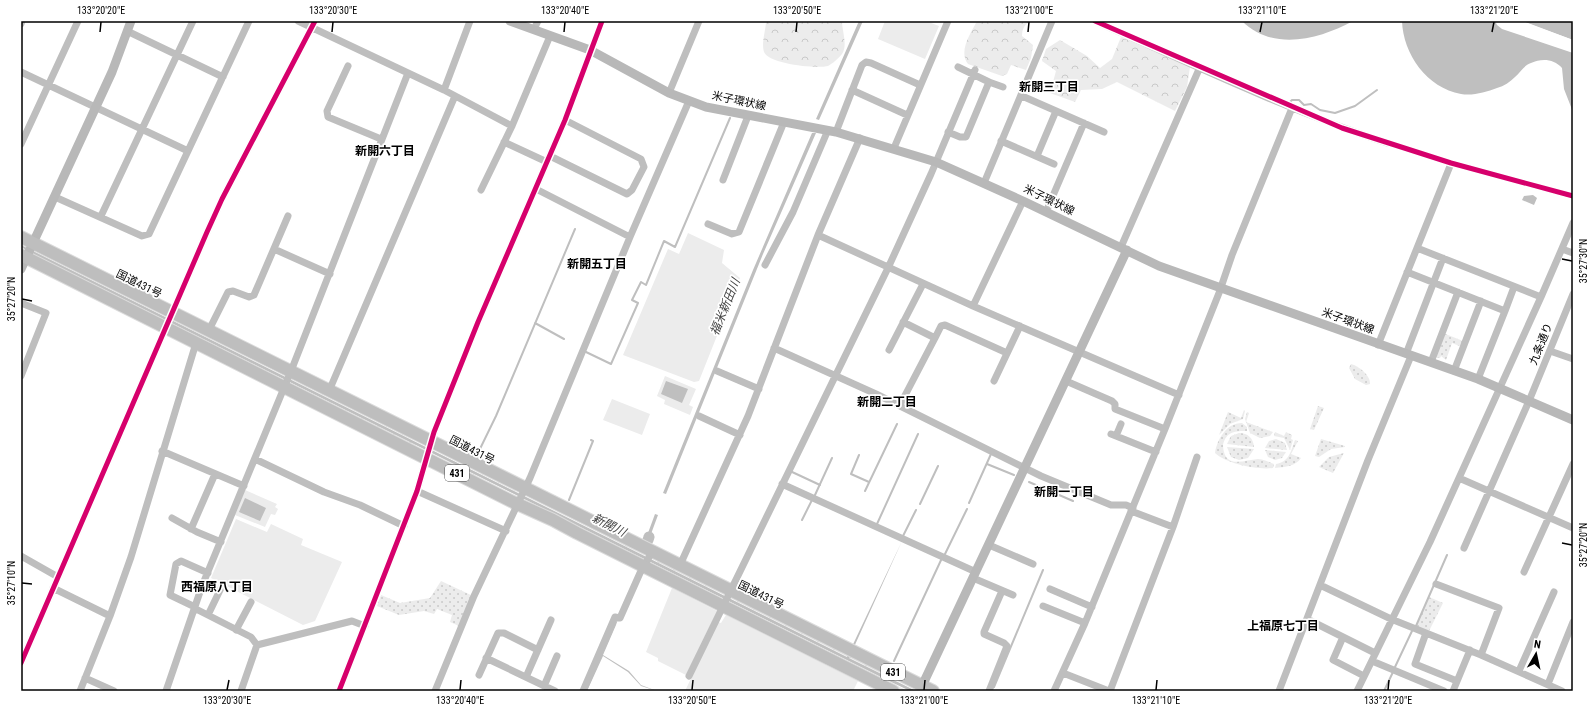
<svg xmlns="http://www.w3.org/2000/svg" width="1594" height="712" viewBox="0 0 1594 712" font-family="'Roboto Condensed','Noto Sans JP',sans-serif">
<defs>
<pattern id="grass-dots" width="8" height="8" patternUnits="userSpaceOnUse"><rect width="8" height="8" fill="#ececec"/><path d="M2 2h.1M6 6h.1" fill="none" stroke="#c9c9c9" stroke-width="1.8" stroke-linecap="round"/></pattern>
<pattern id="forest-crowns" width="20" height="18" patternUnits="userSpaceOnUse"><rect width="20" height="18" fill="#ececec"/><path d="M2 6a3 3 0 1 1 6 0M12 15a3 3 0 1 1 6 0" fill="none" stroke="#c9c9c9"/></pattern>
</defs>
<rect width="100%" height="100%" fill="#fff"/>
<path fill="url(#grass-dots)" d="M37 249 161 313V314L35 251Z
M36 255 159 317 158 320Z
M173 319 232 346 256 361 280 372V373L172 320Z
M172 323 278 376 277 379 218 350Z
M1443 333 1463 341 1462 347 1452 343 1446 360 1441 356 1440 358 1435 357Z
M1351 364C1359 366 1371 376 1370 384L1366 385 1355 379 1349 368Z
M293 377 367 413 417 442 291 379Z
M291 383 416 445 415 449 340 411Z
M1318 406 1324 408 1314 430 1310 429Z
M1244 410 1245 411 1243 419 1230 424 1219 435 1228 412 1241 418Z
M1247 412 1249 413 1246 422 1273 432 1270 436 1260 438 1250 433 1245 419Z
M1242 423 1247 427V431C1236 431 1226 431 1223 445 1224 470 1244 460 1258 459 1264 459 1268 462 1274 464L1273 468C1257 470 1227 464 1215 453 1217 440 1226 423 1242 423Z
M1275 432 1284 436 1286 432 1292 435 1291 439 1293 440 1290 450 1284 438 1274 436Z
M1239 433C1248 433 1253 438 1254 447L1227 444 1231 436Z
M1276 439 1285 443 1287 450 1265 448 1269 441Z
M1321 439 1345 446V447L1331 449 1319 457 1315 456Z
M1295 440 1298 441 1291 454 1301 458C1296 466 1285 467 1275 468L1276 464C1289 462 1291 451 1295 440Z
M1227 447 1254 449 1248 458 1239 460 1231 457Z
M1265 450 1286 452 1282 458 1275 460 1268 457Z
M443 451 469 464 519 493 442 454Z
M1344 453 1333 473 1319 467 1329 457Z
M440 457 508 492 518 497 516 498 491 486Z
M533 496 593 526 645 556 532 498Z
M530 501 645 559 643 561Z
M659 559 720 593 657 562Z
M656 565 720 597 654 568Z
M441 581 473 596 459 626 450 622 452 615 437 609 434 614 424 611 399 615 377 606 381 595 400 603 430 598Z
M1429 597 1443 603 1429 631 1416 626Z
M737 598 858 659 881 673 906 686 736 601Z
M734 605 904 689V691H900L783 632Z"/>
<path fill="url(#forest-crowns)" d="M766 21H842C842 31 848 46 842 54 839 58 832 64 828 66 816 69 769 64 764 52 761 43 766 30 766 21Z
M977 21H1031C1025 24 1022 28 1022 36L1033 45 1031 58 1026 70 1011 65 1007 74 1002 76 968 64C958 51 971 33 977 21Z
M1121 37 1190 67 1187 87 1175 111 1117 82 1102 89 1081 90 1075 102 1050 93 1056 71 1042 61 1046 49 1060 40 1087 56 1100 68 1112 59Z"/>
<path fill="#ececec" d="M885 21H926L939 26 925 59 878 39Z
M688 233 724 250 722 263 740 278 699 381 694 382 623 355 668 249 679 254Z
M665 376 696 389 689 405 693 407 690 415 664 404 665 400 657 396Z
M612 399 650 414 642 435 603 420Z
M245 490 277 504 275 507 278 509 275 515 271 514 265 527 235 515Z
M236 519 267 532 271 524 303 539 301 545 342 562 315 621 303 625 211 578Z
M672 588 717 611 686 675 658 661V658L646 652Z
M726 615 858 681 853 691H685L718 622 721 623Z"/>
<path fill="#bfbfbf" d="M859 21H863L819 120 816 119Z
M1242 21H1353C1320 39 1273 52 1242 21Z
M1402 21H1496L1498 25 1573 52V112L1564 89 1562 68C1554 59 1542 58 1531 63 1524 65 1520 73 1515 77 1510 82 1504 86 1497 88 1486 92 1473 96 1461 94 1427 88 1403 54 1402 21Z
M1521 21H1573V40Z
M812 133H816L763 254 666 494 663 493 753 270Z
M1533 195 1537 198 1534 205 1522 200 1524 196Z
M21 245 847 657 902 541 849 658 916 691H910L887 680 35 255 21 247Z
M666 381 688 389 682 403 661 394Z
M245 498 266 508 260 521 239 512Z
M655 514 658 515 651 534 648 533Z
M614 622H617L616 625 603 655 629 671 641 685 657 691 641 686 628 672 603 656 587 691H584Z"/>
<path fill="#fff" d="M1495 21H1498L1503 26 1573 50V53L1502 29 1497 25Z
M1519 21H1523L1573 40V42Z"/>
<g fill="none" stroke-linecap="round" stroke-linejoin="round">
<path stroke="#bfbfbf" stroke-width="2" d="M1289 103 1292 100H1299L1304 105 1311 104 1320 110 1335 113 1355 106 1377 90
M535 323 564 339
M586 352 611 364 638 303 632 300 641 282 646 285 664 241 675 247 730 118
M477 455 496 416 575 229
M859 455 851 474 869 482
M987 464 1014 475
M790 471 820 485
M1029 482 1073 501
M865 491 897 424
M815 495 832 458
M569 500 593 441 591 440
M969 503 991 454
M920 504 938 466
M802 520 812 500
M877 524 918 434
M903 536 916 510
M945 554 967 509
M1416 626 1447 555
M894 661 942 558
M1395 667 1412 631
M994 687 1043 570
M1384 691 1393 672"/>
<path stroke="#bfbfbf" stroke-width="11" d="M648 540 649 537"/>
<g stroke="#dbdbdb" stroke-width="14">
<path id="highway" d="M21 237 933 691
M21 255 513 502 553 520 577 533 893 691"/>
</g>
<path stroke="#bebebe" stroke-width="7" d="M298 21 444 90 512 126
M1095 21C1191 64 1287 110 1387 143
M21 24 22 21
M534 29 538 21
M127 31 223 77
M348 66 327 111 328 117 381 139
M21 72 188 151
M989 82 1003 87
M444 90 470 21
M852 90 907 115
M669 93 699 21
M1022 96 1104 132
M836 132 862 65 866 62 871 63 920 85
M948 132 960 137H966L989 82 958 67
M1001 141 1054 164
M504 142 547 162
M21 144 78 21
M894 148 948 21
M550 156 627 194 632 190 644 167 641 159 565 120
M1037 156 1056 111
M723 180 748 116
M984 183 1052 21
M536 189 630 237
M481 190 512 126 550 36
M55 197 142 236 149 234 249 21
M1046 212 1084 123
M101 216 193 21
M708 224 732 234 739 232 784 122
M818 235 973 306 1179 395
M1121 247 1200 67
M274 249 330 274
M1562 249 1573 253
M765 265 793 212 828 130
M1407 272 1505 311 1514 287
M1541 297 1573 223
M21 303 46 313 21 376
M973 306 1023 201
M209 330 228 292 233 291 249 297 254 295 288 216
M935 338 941 326 945 325 1007 353
M1378 345 1450 166
M774 348 876 394 1041 476 1111 505H1126L1133 508
M889 350 923 284
M1550 351 1573 359
M1406 354 1443 258
M1431 362 1458 292
M717 371 759 389
M1454 371 1481 301
M1478 379 1505 311
M994 381 1020 326
M1066 381 1112 401 1115 404V409L1165 429
M329 391 455 96
M900 405 935 338 903 322
M699 416 740 435
M1111 434 1156 452
M1116 436 1121 424
M162 451 244 486
M255 459 324 492 360 505 404 526
M1459 478 1573 528
M782 484 976 572
M417 491 506 531
M1131 511 1173 527
M172 518 197 532 221 542
M191 529 215 474
M989 545 1033 564
M1464 548 1529 401 1573 294
M21 556 58 577
M680 565 748 416 818 235 860 138
M1524 572 1573 464
M973 578 1013 595
M1436 584 1499 608 1481 655
M1320 585 1391 619 1481 655 1562 691
M53 588 110 616
M1050 589 1092 607
M1043 606 1085 623
M195 607 170 595 176 564 181 561 208 573
M194 608 251 637 257 645
M208 615 222 586
M1307 619 1375 653
M236 630 251 602
M1426 633 1415 664 1457 681
M1343 637 1333 660 1364 676
M486 658 555 691
M1372 661 1444 691
M21 663 207 232 222 199 315 21
M1519 671 1554 592
M1063 673 1109 691
M479 675 498 633H504L538 650
M689 676 888 268 931 174 975 70
M526 677 551 620
M85 678 114 691
M1548 684 1573 622
M544 686 557 656
M80 691 110 616 131 557 196 343
M166 691 202 586 293 366 408 73
M241 691 257 645 352 621 365 626
M339 691 417 491 434 432 478 322 565 120 602 21
M435 691 474 596 530 478 630 237 689 101
M583 691 615 617 620 618 640 573 652 552
M989 691 1007 646 1004 643 984 634V632L1002 591
M1054 691 1085 623 1165 429 1219 293 1232 255 1292 108
M1110 691 1173 527 1197 457
M1279 691 1368 460 1411 356
M1357 691 1430 542 1541 297 1417 248
M1453 691 1470 650"/>
<path stroke="#b8b8b8" stroke-width="9" d="M510 21 590 50 669 93 706 107 836 132 936 162 1023 201 1159 266 1478 379 1573 420
M21 269 112 72 131 21
M922 686 1127 250"/>
<use href="#highway" stroke="#bebebe" stroke-width="12"/>
<g stroke="#fff" stroke-width="8">
<path id="cycleway" d="M1095 21 1342 128 1451 163 1573 196
M21 663 207 232 222 199 315 21
M339 691 417 491 434 432 478 322 565 120 602 21"/>
</g>
<use href="#cycleway" stroke="#d6006c" stroke-width="5"/>
</g>
<path fill="none" stroke="#000" stroke-width="1.5" d="M100 32 101 22M332 32 333 22M564 32 565 22M796 32 797 22M1028 32 1029 22M1260 32 1262 22M1492 32 1494 22M1562 259 1572 261M22 299 32 301M1562 543 1572 545M22 583 32 584M227 690 229 680M460 690 461 680M692 690 693 680M924 690 925 680M1156 690 1157 680M1388 690 1389 680"/>
<g text-anchor="middle" dominant-baseline="central" stroke-width="3.5" stroke-linejoin="round" paint-order="stroke">
<g fill="#fff" stroke="#4c4c4c" stroke-width="1">
<rect x="445" y="465" width="24" height="16" rx="3"/>
<rect x="881" y="664" width="24" height="16" rx="3"/>
</g>
<g font-size="10" font-weight="bold" fill="#000">
<text x="457" y="473">431</text>
<text x="893" y="672">431</text>
</g>
<g font-size="11" fill="#000" stroke="#fff">
<text transform="translate(739 101) rotate(12)">米子環状線</text>
<text transform="translate(1049 200) rotate(26)">米子環状線</text>
<text transform="translate(139 284) rotate(26)">国道431号</text>
<text transform="translate(1348 321) rotate(20)">米子環状線</text>
<text transform="translate(1541 344) rotate(-68)">九条通り</text>
<text transform="translate(472 450) rotate(27)">国道431号</text>
<text transform="translate(761 595) rotate(26)">国道431号</text>
</g>
<g font-size="12" font-weight="bold" fill="#000" stroke="#fff">
<text x="1049" y="87">新開三丁目</text>
<text x="385" y="151">新開六丁目</text>
<text x="597" y="264">新開五丁目</text>
<text x="887" y="402">新開二丁目</text>
<text x="1064" y="492">新開一丁目</text>
<text x="217" y="587">西福原八丁目</text>
<text x="1283" y="626">上福原七丁目</text>
</g>
<g font-size="12" font-style="italic" fill="#444" stroke="#fff">
<text transform="translate(725 307) rotate(-68)">福米新田川</text>
<text transform="translate(609 525) rotate(27)">新開川</text>
</g>
</g>
<rect width="1594" height="712" fill="none" stroke="#ffffff" stroke-width="44"/>
<g transform="translate(1536 654) rotate(9)" stroke="#ffffff" stroke-width="3" paint-order="stroke">
<path d="M0-3L7 15L0 10L-7 15Z" fill="#000000"/>
<text y="-6" font-size="11" font-weight="bold" text-anchor="middle" fill="#000000">N</text>
</g>
<rect x="22" y="22" width="1550" height="668" fill="none" stroke="#000" stroke-width="1.5"/>
<g font-size="10" text-anchor="middle" fill="#000">
<text x="101" y="14">133°20'20"E</text>
<text x="333" y="14">133°20'30"E</text>
<text x="565" y="14">133°20'40"E</text>
<text x="797" y="14">133°20'50"E</text>
<text x="1029" y="14">133°21'00"E</text>
<text x="1262" y="14">133°21'10"E</text>
<text x="1494" y="14">133°21'20"E</text>
<text transform="translate(1583 261) rotate(-90)" y="4">35°27'30"N</text>
<text transform="translate(11 299) rotate(-90)" y="4">35°27'20"N</text>
<text transform="translate(1583 545) rotate(-90)" y="4">35°27'20"N</text>
<text transform="translate(11 583) rotate(-90)" y="4">35°27'10"N</text>
<text x="227" y="704">133°20'30"E</text>
<text x="460" y="704">133°20'40"E</text>
<text x="692" y="704">133°20'50"E</text>
<text x="924" y="704">133°21'00"E</text>
<text x="1156" y="704">133°21'10"E</text>
<text x="1388" y="704">133°21'20"E</text>
</g>
</svg>
